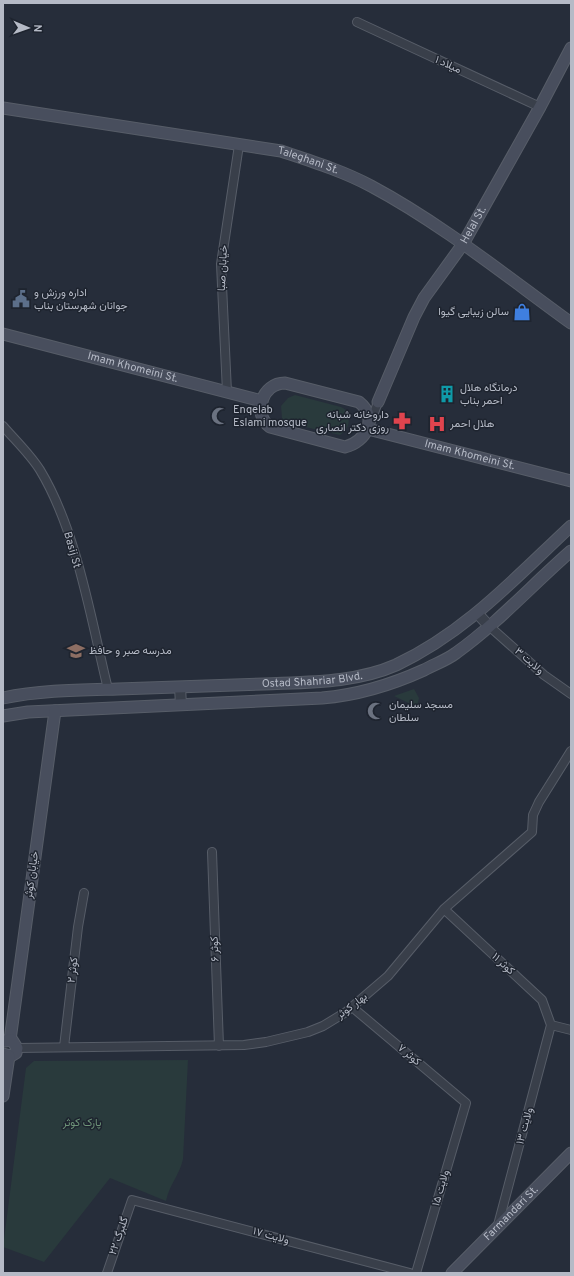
<svg xmlns="http://www.w3.org/2000/svg" width="574" height="1276" viewBox="0 0 574 1276" font-family="Overpass,Vazirmatn,sans-serif">
<rect width="100%" height="100%" fill="#262d3a"/>
<path fill="#293a3c" d="M295 395 341 407 346 410C351 421 349 429 340 435L288 423 282 418 281 406 288 398Z
M414 689 419 698 417 707 394 696Z
M188 1060 183 1159C180 1174 169 1185 166 1201L110 1178 44 1262 3 1247 26 1068 34 1061Z"/>
<g fill="none" stroke-linecap="round" stroke-linejoin="round">
<g stroke="#575d68" stroke-width="10">
<path id="minor" d="M357 22 540 107
M227 392 221 264 239 145
M370 424 378 402
M3 426C15 440 30 454 40 470 77 531 91 620 108 689
M489 626 544 675 571 694
M212 852 219 1046
M444 909 542 1000 551 1025 498 1225
M352 1007 466 1103 416 1273
M551 1025 571 1030
M64 1047 78 927 84 893
M17 1048 244 1045 266 1042 308 1032 323 1026 346 1012 388 976 444 909 532 832 533 815 539 802 571 751
M107 1273 132 1200 410 1273"/>
</g>
<g stroke="#575d68" stroke-width="12">
<path id="tertiary" d="M477 613 489 626
M180 687 181 705"/>
</g>
<g stroke="#575d68" stroke-width="13">
<g id="secondary">
<path id="s1" d="M3 108 281 151C311 161 343 171 371 186 442 224 506 276 571 323"/>
<path id="s2" d="M3 334 262 401"/>
<path d="M285 383 359 402C379 418 366 442 345 447L270 427C252 414 262 383 285 383Z"/>
<path id="s3" d="M378 402 414 317 424 298 463 244 540 107 571 48"/>
<path id="s4" d="M368 429 571 481"/>
<path id="s5" d="M3 698C41 690 79 690 118 689 167 687 215 686 264 684 308 682 355 683 396 665 466 632 515 578 571 526"/>
<path d="M3 716 28 712 322 698C358 695 391 685 424 670 435 664 447 660 456 653 498 623 533 584 571 551"/>
<path d="M10 1040 55 711"/>
<path d="M3 1054 11 1056 16 1053 17 1048 12 1040 5 1041"/>
<path d="M3 1096 9 1056"/>
<path id="s6" d="M452 1273 571 1153"/>
</g>
</g>
<use href="#minor" stroke="#393f4a" stroke-width="8"/>
<use href="#tertiary" stroke="#393f4a" stroke-width="10"/>
<use href="#secondary" stroke="#484e5d" stroke-width="11"/>
</g>
<defs>
<g id="civic-bare" transform="scale(1.38)"><path d="M-.6-6.5H3V-4.5H.6V-3L4-1V1h2V6H-6V1h2V-1L-.6-3ZM-1.2 2.5V6h2.4V2.5Z" fill="#5c6f8a" stroke="#1e242f" stroke-width="2.5" paint-order="stroke"/></g>
<g id="shop-bare" transform="scale(1.38)"><path d="M-5-2.5h2.3a2.7 3.5 0 0 1 5.4 0H5L5.5 6h-11ZM-1.5-2.5h3a1.5 2.3 0 0 0-3 0Z" fill="#3f7fe0" stroke="#1e242f" stroke-width="2.5" paint-order="stroke"/></g>
<g id="building-bare" transform="scale(1.38)"><path d="M-4-6H4V6H1V3H-1V6H-4ZM-2.5-4.3h1.7v1.8h-1.7ZM.8-4.3h1.7v1.8H.8ZM-2.5-1h1.7V.8h-1.7ZM.8-1h1.7V.8H.8Z" fill="#0f9aa8" stroke="#1e242f" stroke-width="2.5" paint-order="stroke"/></g>
<g id="mosque-bare" transform="scale(1.38)"><path d="M3.5-4.9A6 6 0 1 0 3.5 4.9A5 5 0 1 1 3.5-4.9Z" fill="#6b7280" stroke="#1e242f" stroke-width="2.5" paint-order="stroke"/></g>
<g id="pharmacy-bare" transform="scale(1.38)"><path d="M-2-6h4v4h4v4h-4v4h-4v-4h-4v-4h4Z" fill="#e0444e" stroke="#1e242f" stroke-width="2.5" paint-order="stroke"/></g>
<g id="hospital-bare" transform="scale(1.38)"><path d="M-5-5h3v3.5h4V-5h3V5h-3V1.5h-4V5h-3Z" fill="#e0444e" stroke="#1e242f" stroke-width="2.5" paint-order="stroke"/></g>
<g id="school-bare" transform="scale(1.38)"><path d="M0-5L7-2L0 1L-7-2ZM-4 1L0 2.5L4 1V4Q0 6-4 4Z" fill="#8d6e63" stroke="#1e242f" stroke-width="2.5" paint-order="stroke"/></g>
</defs>
<g fill-rule="evenodd">
<use href="#civic-bare" x="21" y="299"/>
<use href="#shop-bare" x="522" y="312"/>
<use href="#building-bare" x="447" y="394"/>
<use href="#mosque-bare" x="220" y="416"/>
<use href="#pharmacy-bare" x="402" y="421"/>
<use href="#hospital-bare" x="437" y="424"/>
<use href="#school-bare" x="76" y="651"/>
<use href="#mosque-bare" x="376" y="711"/>
</g>
<g text-anchor="middle" dominant-baseline="central" stroke-width="3" stroke-linejoin="round" paint-order="stroke">
<g font-size="11" fill="#b5bac6" stroke="#1e242f">
<text transform="translate(448 65) rotate(25)">میلاد ۱</text>
<text stroke="none"><textPath href="#s1" startOffset="310">Taleghani St.</textPath></text>
<text stroke="none"><textPath href="#s3" startOffset="202">Helal St.</textPath></text>
<text transform="translate(223 268) rotate(-87)">خیابان صبا</text>
<text stroke="none"><textPath href="#s2" startOffset="134">Imam Khomeini St.</textPath></text>
<text stroke="none"><textPath href="#s4" startOffset="105">Imam Khomeini St.</textPath></text>
<text transform="translate(72 550) rotate(74)">Basij St</text>
<text transform="translate(529 661) rotate(41)">ولایت ۳</text>
<text stroke="none"><textPath href="#s5" startOffset="310">Ostad Shahriar Blvd.</textPath></text>
<text transform="translate(32 875) rotate(-82)">خیابان کوثر</text>
<text transform="translate(215 949) rotate(-92)">کوثر ۶</text>
<text transform="translate(503 964) rotate(43)">کوثر ۱۱</text>
<text transform="translate(73 970) rotate(-83)">کوثر ۲</text>
<text transform="translate(352 1006) rotate(-37)">بهار کوثر</text>
<text transform="translate(409 1055) rotate(40)">کوثر ۷</text>
<text transform="translate(525 1126) rotate(-75)">ولایت ۱۳</text>
<text transform="translate(441 1188) rotate(-74)">ولایت ۱۵</text>
<text stroke="none"><textPath href="#s6" startOffset="84">Farmandari St.</textPath></text>
<text transform="translate(119 1236) rotate(-71)">گلبرگ ۲۲</text>
<text transform="translate(271 1236) rotate(15)">ولایت ۱۷</text>
</g>
<g font-size="11" fill="#b5bac6" stroke="#1e242f" text-anchor="start">
<text x="34" y="293">اداره ورزش و<tspan x="34" dy="13">جوانان شهرستان بناب</tspan></text>
<text x="509" y="312" text-anchor="end">سالن زیبایی گیوا</text>
<text x="460" y="388">درمانگاه هلال<tspan x="460" dy="13">احمر بناب</tspan></text>
<text x="233" y="410">Enqelab<tspan x="233" dy="13">Eslami mosque</tspan></text>
<text x="389" y="415" text-anchor="end">داروخانه شبانه<tspan x="389" dy="13">روزی دکتر انصاری</tspan></text>
<text x="450" y="424">هلال احمر</text>
<text x="89" y="651">مدرسه صبر و حافظ</text>
<text x="389" y="705">مسجد سلیمان<tspan x="389" dy="13">سلطان</tspan></text>
</g>
<g font-size="11" fill="#6e9479" stroke="#1e242f">
<text x="82" y="1123">پارک کوثر</text>
</g>
</g>
<rect width="574" height="1276" fill="none" stroke="#b5bac6" stroke-width="8"/>
<g transform="translate(28 28) rotate(92)" stroke="#1e242f" stroke-width="3" paint-order="stroke">
<path d="M0-3L7 15L0 10L-7 15Z" fill="#b5bac6"/>
<text y="-6" font-size="11" font-weight="bold" text-anchor="middle" fill="#b5bac6">N</text>
</g>
</svg>
